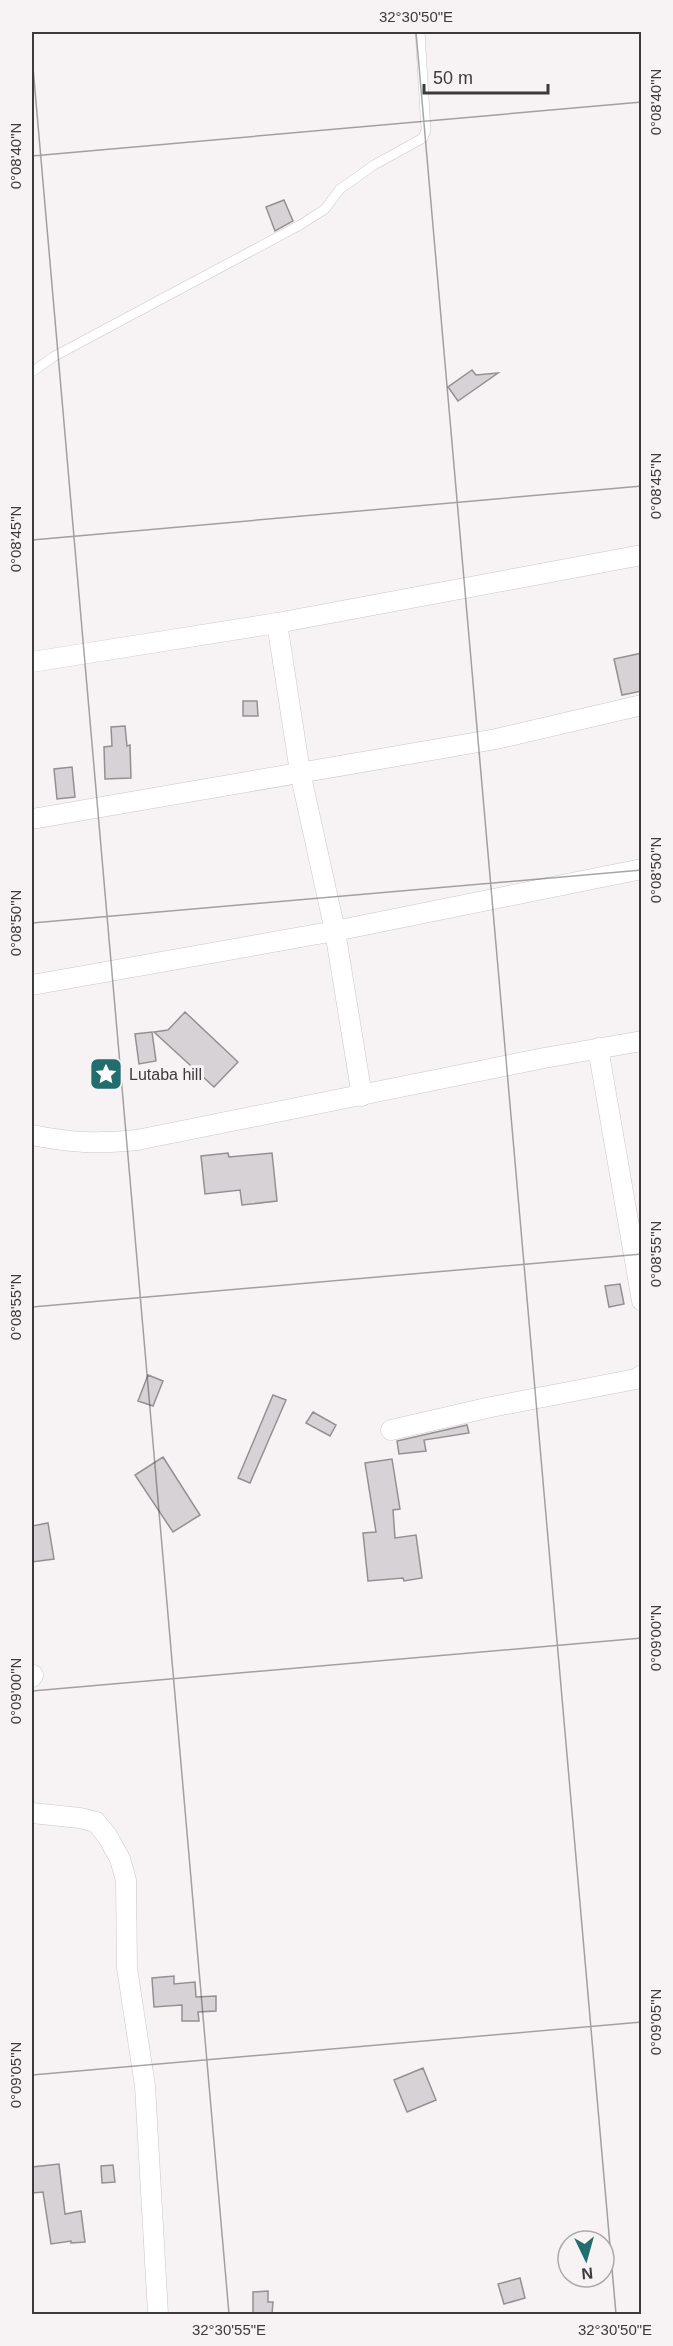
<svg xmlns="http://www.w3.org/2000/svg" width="673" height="2346" viewBox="0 0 673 2346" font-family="Helvetica,sans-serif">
<rect width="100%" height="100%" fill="#f7f3f5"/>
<path fill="#d7d2d5" stroke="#949092" stroke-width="1.5" d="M284 200 293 221 275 231 266 207Z
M472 370 476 375 498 373 458 401 448 387Z
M642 653V691L622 695 614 659Z
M243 701H257L258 716H243Z
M125 726 127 746 130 745 131 778 105 779 104 747 112 746 111 727Z
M72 767 75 797 57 799 54 769Z
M185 1012 238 1062 214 1087 154 1032 168 1030Z
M152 1032 156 1061 139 1064 135 1034Z
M228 1153 229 1157 272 1153 277 1201 242 1205 240 1190 205 1194 201 1156Z
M620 1284 624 1304 609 1307 605 1286Z
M148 1375 163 1381 153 1406 138 1401Z
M273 1395 286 1400 250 1483 238 1478Z
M313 1412 336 1425 330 1436 306 1423Z
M467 1425 469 1433 424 1440 426 1451 399 1454 397 1441Z
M163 1457 200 1515 173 1532 135 1475Z
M392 1459 400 1509 393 1510 395 1538 416 1535 422 1578 404 1581 403 1578 368 1581 363 1533 376 1532 365 1463Z
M48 1523 54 1559 32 1562V1526Z
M174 1976V1984L195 1982 196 1997 216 1996V2011L198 2012 199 2021H182V2005L154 2007 152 1978Z
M423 2068 436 2100 407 2112 394 2080Z
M59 2164 65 2214 81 2211 85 2242 71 2243V2241L51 2244 43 2192 32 2193V2167Z
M113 2165 115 2182 102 2183 101 2166Z
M520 2278 525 2298 504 2304 498 2284Z
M268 2291V2302H273L272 2314H253V2292Z"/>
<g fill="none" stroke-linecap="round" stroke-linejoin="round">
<g stroke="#cac6c8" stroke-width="10">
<path id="lane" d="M32 372 53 357 300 225 325 209 340 189 374 165 423 138 426 130 420 32"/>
</g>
<g stroke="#cac6c8" stroke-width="21">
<path id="street" d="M277 623 300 772 335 931 362 1096
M32 662 277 623 642 555
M32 819 496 739 642 705
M32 985 335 931 642 869
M598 1048 642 1301
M32 1135C71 1143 97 1144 137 1140L544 1058 642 1041
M391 1430 491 1407 636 1379 642 1375
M32 1677 33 1675
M32 1813 80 1818 96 1822 108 1837 120 1859 126 1880 127 1968 145 2086 158 2314"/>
</g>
<use href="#lane" stroke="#fff" stroke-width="9"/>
<use href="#street" stroke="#fff" stroke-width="20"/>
</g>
<path fill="none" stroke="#3c3a3b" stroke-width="1.5" stroke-opacity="0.45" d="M416 32 616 2314M32 56 229 2314M32 156 642 102M32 540 642 486M32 923 642 870M32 1307 642 1254M32 1691 642 1638M32 2075 642 2022"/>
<defs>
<g id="sight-square" transform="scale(1.725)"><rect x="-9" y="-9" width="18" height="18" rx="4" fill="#226d6e" stroke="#f7f3f5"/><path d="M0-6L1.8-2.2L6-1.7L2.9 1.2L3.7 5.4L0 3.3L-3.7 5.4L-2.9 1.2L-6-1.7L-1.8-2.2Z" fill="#fff"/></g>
</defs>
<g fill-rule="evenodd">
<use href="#sight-square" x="106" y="1074"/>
</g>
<g text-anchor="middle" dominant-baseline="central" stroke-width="6" stroke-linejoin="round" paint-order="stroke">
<g font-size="16" fill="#3c3a3b" stroke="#f7f3f5" text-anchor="start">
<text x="129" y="1074">Lutaba hill</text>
</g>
</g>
<rect width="673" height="2346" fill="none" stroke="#f7f3f5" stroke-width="66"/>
<g transform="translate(586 2259) rotate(175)"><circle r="28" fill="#f7f3f5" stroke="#aca9ab" stroke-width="1.5"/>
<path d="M0-4.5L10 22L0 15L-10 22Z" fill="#226d6e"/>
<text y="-9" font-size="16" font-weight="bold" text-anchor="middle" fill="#3c3a3b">N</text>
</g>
<path d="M424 84v9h124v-9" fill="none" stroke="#3c3a3b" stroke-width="3"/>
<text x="433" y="84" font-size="18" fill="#3c3a3b" stroke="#f7f3f5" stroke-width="4.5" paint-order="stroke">50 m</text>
<rect x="33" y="33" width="607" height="2280" fill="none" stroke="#3c3a3b" stroke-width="2"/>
<g font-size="15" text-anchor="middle" fill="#3c3a3b">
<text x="416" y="22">32°30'50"E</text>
<text transform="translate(656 102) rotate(-90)" y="5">0°08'40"N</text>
<text transform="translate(16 156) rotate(-90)" y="5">0°08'40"N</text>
<text transform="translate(656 486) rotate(-90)" y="5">0°08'45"N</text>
<text transform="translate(16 539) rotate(-90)" y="5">0°08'45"N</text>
<text transform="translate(656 870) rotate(-90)" y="5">0°08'50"N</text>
<text transform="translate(16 923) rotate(-90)" y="5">0°08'50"N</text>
<text transform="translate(656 1254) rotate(-90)" y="5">0°08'55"N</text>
<text transform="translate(16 1307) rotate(-90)" y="5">0°08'55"N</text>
<text transform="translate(656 1638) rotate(-90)" y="5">0°09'00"N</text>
<text transform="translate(16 1691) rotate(-90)" y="5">0°09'00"N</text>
<text transform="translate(656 2022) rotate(-90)" y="5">0°09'05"N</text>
<text transform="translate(16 2075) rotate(-90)" y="5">0°09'05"N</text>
<text x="229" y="2335">32°30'55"E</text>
<text x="615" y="2335">32°30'50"E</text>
</g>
</svg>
